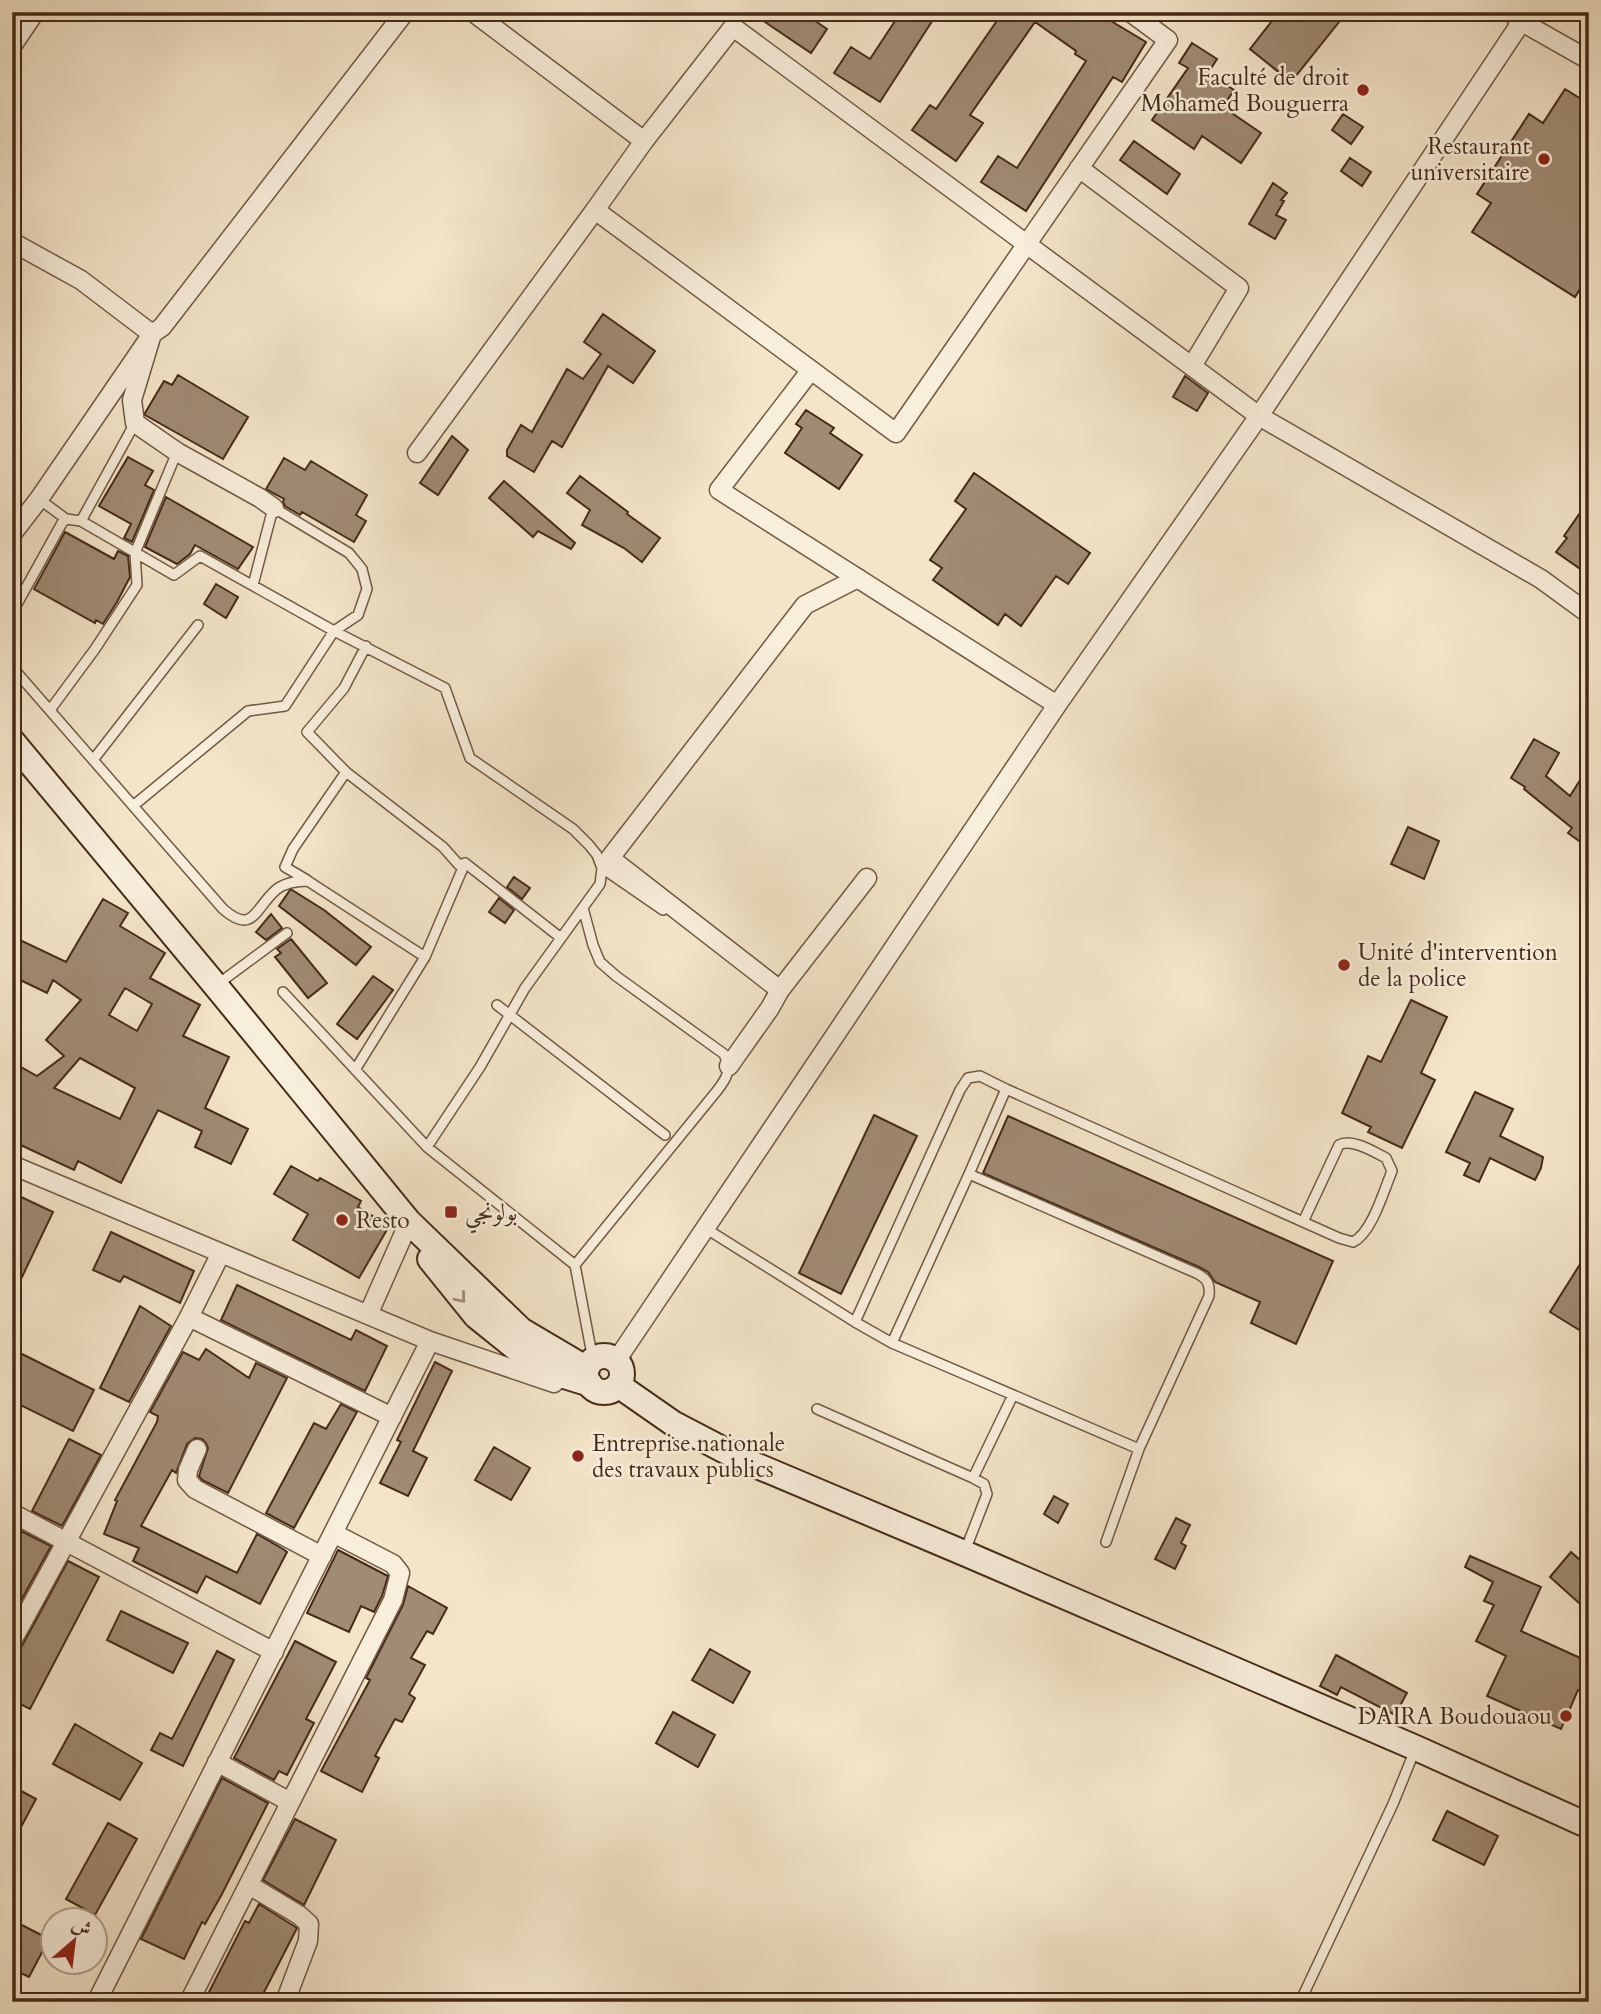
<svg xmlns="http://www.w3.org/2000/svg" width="1601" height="2014" viewBox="0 0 1601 2014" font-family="Cardo,Amiri,serif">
<rect width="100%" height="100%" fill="#f4e5c9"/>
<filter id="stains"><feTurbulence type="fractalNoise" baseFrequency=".00286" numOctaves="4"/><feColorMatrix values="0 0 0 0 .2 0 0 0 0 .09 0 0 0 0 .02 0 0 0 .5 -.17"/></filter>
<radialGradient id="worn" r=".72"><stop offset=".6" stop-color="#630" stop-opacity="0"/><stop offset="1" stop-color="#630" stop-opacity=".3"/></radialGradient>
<path fill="#a08b74" stroke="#452a17" stroke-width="2" fill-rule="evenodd" d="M772 12H802L827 29 811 53 765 22Z
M901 12H938L880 102 834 73 851 47 870 59Z
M1003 12H1096L1146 42 1122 82 1113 77 1026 211 981 182 998 156 1017 168 1086 61 1075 54 1076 51 1035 22 970 115 983 123 956 161 912 130 930 105 936 109Z
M1279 12H1347L1291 82 1250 49Z
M1192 43 1217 59 1208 73 1234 90 1223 107 1261 133 1241 163 1202 136 1194 149 1152 120 1188 68 1179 63Z
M1565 89 1589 104V275L1575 297 1472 232 1491 203 1477 194 1529 114 1543 123Z
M1343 114 1363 127 1351 144 1332 130Z
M1134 141 1180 174 1167 194 1120 160Z
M1350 158 1371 172 1362 186 1341 171Z
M1273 183 1287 193 1281 200 1284 201 1276 215 1286 220 1275 239 1249 224Z
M603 314 655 351 633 383 608 366 562 447 552 441 534 472 507 456V450L521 425 532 432 567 369 583 379 601 354 584 342Z
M178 375 248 417 223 459 145 415V413L164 381 172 385Z
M1185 376 1208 393 1197 411 1173 397Z
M806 410 834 428 830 433 862 455 839 489 785 453 802 428 796 424Z
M452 436 468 450 438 495 420 483Z
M128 457 153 471 145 485 154 490 132 542 124 538 131 524 99 506Z
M284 458 305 470 311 461 367 495 356 515 366 521 354 542 302 512 300 515 285 506 283 502 284 499 266 489Z
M974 473 1090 553 1068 584 1056 576 1021 626 1005 614 998 625 933 580 942 568 930 560 966 509 955 501Z
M580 476 628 512 627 514 660 538 642 562 624 548 582 525 590 510 567 493Z
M504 481 575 543 571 549 538 531 533 537 489 498Z
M166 497 253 547 238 569 195 545 190 554 177 564 145 547Z
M1589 500V575L1556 552 1567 538 1564 536Z
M65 532 114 559 118 551 128 556 130 577 117 602 103 624 96 620 95 623 34 589Z
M216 584 238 597 226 618 204 604Z
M1534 739 1559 753 1546 776 1570 796 1589 766V848L1568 833 1572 828 1524 789 1525 787 1511 778Z
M1408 827 1439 841 1424 879 1391 864Z
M514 877 530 888 522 899 507 887Z
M290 890H292L324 910 371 947 356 965 279 906Z
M499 898 514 910 505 923 489 912Z
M103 899 128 913 120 926 165 953 150 978 200 1005 183 1036 229 1057 205 1108 248 1129 231 1164 195 1147 202 1131 158 1110 121 1183 78 1161 74 1170 12 1141V1104L20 1087 12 1081 21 1067 37 1076 64 1056 46 1040 81 1000 53 980 47 993 12 976V951L18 939 66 962ZM125 988 152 1004 137 1031 109 1015ZM80 1058 135 1088 120 1119 54 1088Z
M271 914 282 928 266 940 256 932Z
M291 939 327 983 308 998 275 957 281 953 277 949Z
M373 976 393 990 357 1039 337 1024Z
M1411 1000 1447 1017 1421 1073 1435 1080 1402 1148 1368 1132 1371 1127 1342 1113 1368 1056 1381 1062Z
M1475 1092 1513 1109 1500 1136 1543 1157 1541 1168 1535 1180 1490 1158 1479 1182 1464 1175 1470 1163 1446 1152Z
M874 1115 917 1136 841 1294 799 1273Z
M1008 1116 1333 1261 1296 1344 1251 1323 1260 1302 1215 1282 1208 1272 1199 1267 983 1173Z
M291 1166 318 1181 320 1178 361 1201 358 1207 389 1226 359 1278 293 1240 308 1214 274 1194Z
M19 1196 53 1212 12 1298V1209Z
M111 1232 194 1271 180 1303 124 1276 120 1282 93 1270Z
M1589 1250V1336L1550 1312Z
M237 1285 351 1340 356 1330 387 1346 365 1391 221 1320Z
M140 1306 171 1326 129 1402 100 1388Z
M12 1349 94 1390 73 1431 12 1401Z
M206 1349 249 1378 256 1363 287 1378 228 1493 202 1480 199 1476 208 1448 206 1443 202 1439 195 1438 187 1444 176 1473 172 1470 141 1526 237 1573 257 1534 283 1549 287 1552 260 1604 206 1576 197 1593 133 1561 139 1548 104 1534 117 1501 115 1500 157 1422 158 1416 150 1412 183 1352 199 1360Z
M435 1362 452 1371 413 1451 427 1458 408 1496 380 1483 401 1442 397 1440Z
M341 1404 357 1412 294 1528 266 1513 314 1423 326 1429Z
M69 1439 101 1455 62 1526 32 1511Z
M494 1447 530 1468 511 1500 475 1480Z
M1054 1496 1068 1504 1058 1523 1044 1514Z
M1176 1518 1190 1525 1181 1543 1186 1546 1175 1569 1155 1559Z
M21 1531 51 1546 12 1617V1541L17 1532 20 1534Z
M338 1550 388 1576 382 1596 374 1612 361 1606 349 1632 307 1613Z
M1571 1552 1589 1568V1612L1550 1577Z
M1470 1556 1541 1587 1521 1631 1589 1662V1695L1578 1690 1561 1729 1487 1696 1506 1656 1476 1641 1494 1605 1484 1601 1493 1582 1465 1567Z
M68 1561 99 1577 30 1709 12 1700V1652L17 1651 22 1646Z
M408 1586 447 1608 433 1634 427 1631 411 1658 425 1665 409 1694 415 1698 402 1722 395 1719 375 1756 379 1758 362 1792 321 1771 370 1680 366 1678 403 1605Z
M121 1611 188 1643 173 1673 107 1640Z
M295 1641 336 1662 306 1719 314 1723 287 1775 279 1771 274 1780 234 1758Z
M710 1649 750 1672 733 1703 692 1680Z
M217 1651 234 1660 183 1766 151 1750 160 1733 172 1739Z
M1336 1655 1407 1693 1395 1715 1341 1687 1337 1695 1320 1686Z
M673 1712 715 1735 698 1767 656 1743Z
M75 1724 142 1763 120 1800 53 1764Z
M222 1778 268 1803 222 1894 205 1924 202 1922 184 1959 141 1939Z
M12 1786 36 1799 12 1844Z
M1447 1811 1498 1836 1484 1865 1433 1840Z
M295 1819 336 1840 304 1905 263 1880Z
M108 1823 137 1839 95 1915 66 1899Z
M259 1904 297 1928 259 2002H204L245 1921 249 1923Z
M12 1920 49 1939 29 1977 12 1969Z"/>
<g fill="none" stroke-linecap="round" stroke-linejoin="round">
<g stroke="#715944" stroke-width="12">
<path id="lane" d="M39 499 66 519
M81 521 135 423
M12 613 62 523 66 519 81 521 174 575 200 556 334 631 445 688 470 758 573 829 589 845 597 855 602 868 600 884 525 988 480 1067 427 1147
M366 646 344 688 307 732 346 772 443 847 459 865 465 863 561 938
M12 667 223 909C254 936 255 907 277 889 287 882 297 881 308 881L425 957
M50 710 95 649 137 585 135 553 177 452
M93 760 198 625
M133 806 248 711 285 706 334 631 358 615 367 589 362 569 349 553 274 508 271 516 253 585
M602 868 663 910
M307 880 285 867 293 849 346 772
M218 984 287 933
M283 992 427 1147 575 1265 716 1092C728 1077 731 1071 724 1054L616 976 600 962 593 945 583 908
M497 1005 665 1135
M355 1070 425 957 465 863
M969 1174 1196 1273C1208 1279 1210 1284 1209 1296L1139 1449 1106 1542
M705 1228 855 1322 892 1343 1139 1449
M575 1265 593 1360
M855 1322 960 1090 968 1078 980 1076 1006 1089 1339 1238 1353 1242C1372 1233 1384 1190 1392 1171L1386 1158C1374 1152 1352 1138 1339 1145L1303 1222
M892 1343 969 1174 1006 1089
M817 1409 973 1478 984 1484 987 1494 965 1551
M973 1478 1013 1395
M1300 2002 1393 1804 1415 1750"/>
</g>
<g stroke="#715944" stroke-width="21">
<path id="street" d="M473 12 644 141 733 27 1259 416 1541 579 1589 614
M1510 12 1522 22 1589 60
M12 46 35 12
M644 141 595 210 896 433 1168 40 1130 12
M1079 168 1239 288 1192 366
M12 242 81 280 152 334 132 400 135 423 177 452 260 498 274 508
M811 370 719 490 1057 705
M417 453 595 210
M12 534 39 499 152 334 162 327 405 12
M780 990 610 858 805 605 858 578
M729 1066 770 1008 780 990 867 878
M12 1165 430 1341 554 1383
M368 1315 409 1222
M189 1317 392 1417
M616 1361 1057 705 1259 416 1528 12
M197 1449 188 1470 187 1480 195 1489 322 1556
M12 1513 274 1652
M12 1641 189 1317 221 1253
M217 1762 290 1802
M249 1885 299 1915 309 1924 308 1941 285 2002
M108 2002 99 1997 430 1341
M189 2002 393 1600 400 1573 393 1564 333 1533"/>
</g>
<g stroke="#452a17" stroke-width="28">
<path id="secondary" d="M12 741 216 986 409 1222 521 1330 587 1369
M430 1259 476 1316 542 1369 590 1384
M586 1374a18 18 0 1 1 36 0a18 18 0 1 1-36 0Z
M618 1385 674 1424 741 1459 964 1553 1416 1748 1589 1826"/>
</g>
<use href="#lane" stroke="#f8eedc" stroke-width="9"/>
<use href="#street" stroke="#f8eedc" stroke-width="18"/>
<use href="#secondary" stroke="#f8eedc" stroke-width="24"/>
</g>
<defs><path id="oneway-chevron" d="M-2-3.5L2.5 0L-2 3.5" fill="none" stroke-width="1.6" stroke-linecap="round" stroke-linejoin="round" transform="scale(1.75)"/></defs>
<use stroke="#9e8c7a" href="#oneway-chevron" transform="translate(461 1298) rotate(50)"/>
<g fill="#8f2418" stroke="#f8eedc" stroke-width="2.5">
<circle cx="1363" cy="90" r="7"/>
<circle cx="1544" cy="159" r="7"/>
<circle cx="1344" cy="965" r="7"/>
<rect x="444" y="1205" width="14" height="14" rx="3.5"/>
<circle cx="342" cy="1220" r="7"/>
<circle cx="578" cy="1456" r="7"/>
<circle cx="1566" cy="1716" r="7"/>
</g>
<g text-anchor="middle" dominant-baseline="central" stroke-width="5" stroke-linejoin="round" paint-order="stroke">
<g font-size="23" fill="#452a17" stroke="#f8eedc" text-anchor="start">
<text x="1349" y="77" text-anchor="end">Faculté de droit<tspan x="1349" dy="26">Mohamed Bouguerra</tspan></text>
<text x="1530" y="146" text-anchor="end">Restaurant<tspan x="1530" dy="26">universitaire</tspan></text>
<text x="1358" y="952">Unité d'intervention<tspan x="1358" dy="26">de la police</tspan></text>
<text x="465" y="1212">بولونجي</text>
<text x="356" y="1220">Resto</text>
<text x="592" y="1443">Entreprise nationale<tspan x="592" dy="26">des travaux publics</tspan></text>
<text x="1552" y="1716" text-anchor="end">DAIRA Boudouaou</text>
</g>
</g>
<rect width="1601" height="2014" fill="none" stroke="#f4e5c9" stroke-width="42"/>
<rect x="14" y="14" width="1573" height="1986" fill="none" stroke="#452a17" stroke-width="3.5"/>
<rect x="21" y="21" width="1559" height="1972" fill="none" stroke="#452a17" stroke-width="2"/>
<g transform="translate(74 1941) rotate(28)"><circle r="33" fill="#f8eedc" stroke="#b0a08d" stroke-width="2"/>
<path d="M0-5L12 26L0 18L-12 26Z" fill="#8f2418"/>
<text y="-10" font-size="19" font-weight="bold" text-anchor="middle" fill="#452a17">ش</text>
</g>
<rect width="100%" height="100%" filter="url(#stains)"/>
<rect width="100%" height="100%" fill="url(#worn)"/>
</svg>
